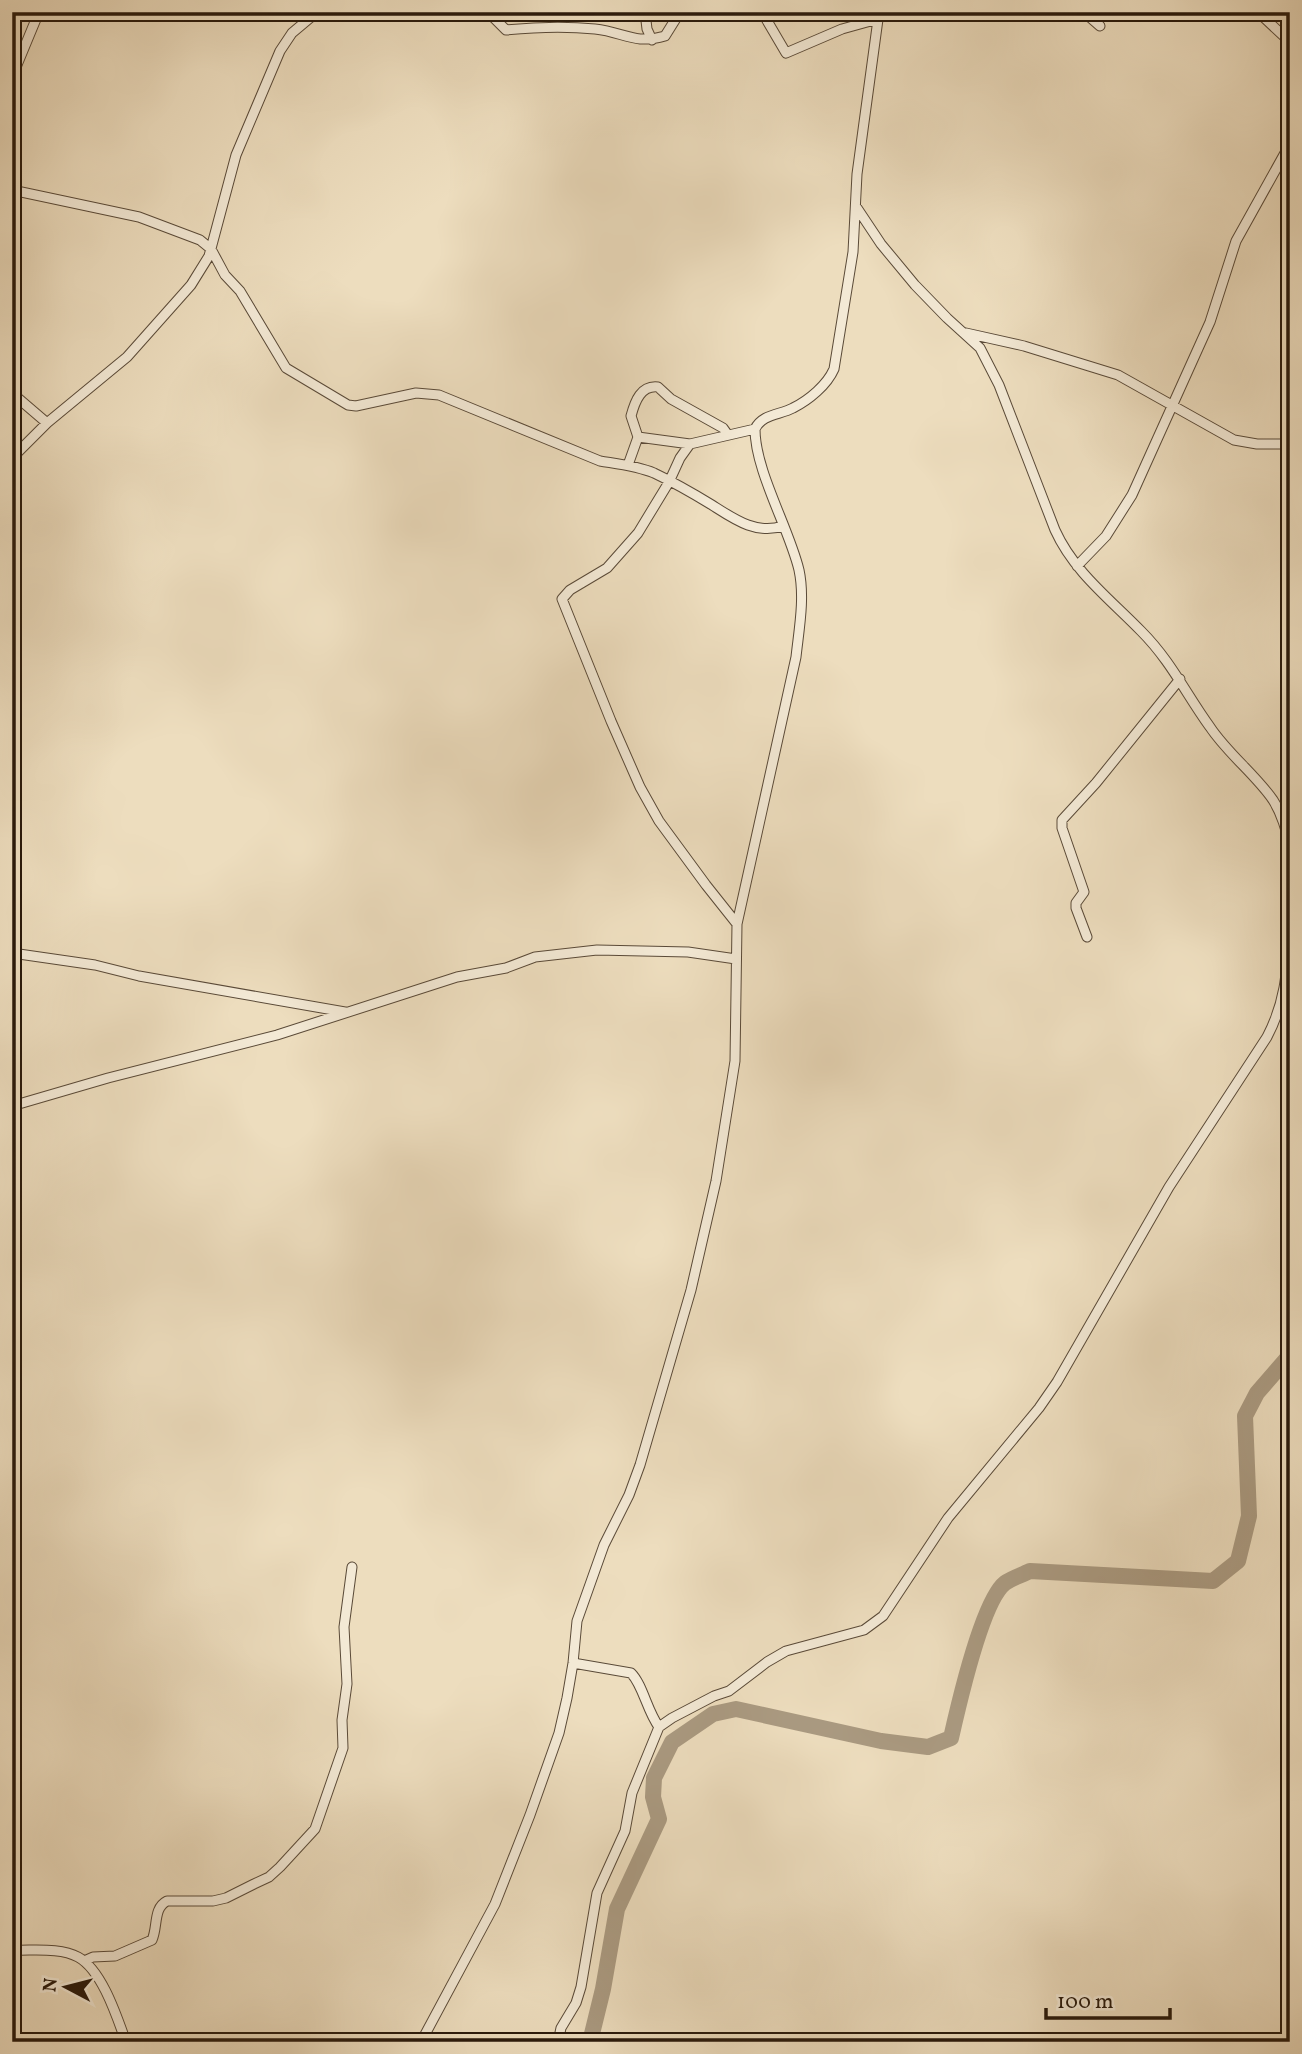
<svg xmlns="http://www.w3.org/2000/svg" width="1302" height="2054" viewBox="0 0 1302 2054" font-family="Vollkorn,serif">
<rect width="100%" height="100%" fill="#edddbe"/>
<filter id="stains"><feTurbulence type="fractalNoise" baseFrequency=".00286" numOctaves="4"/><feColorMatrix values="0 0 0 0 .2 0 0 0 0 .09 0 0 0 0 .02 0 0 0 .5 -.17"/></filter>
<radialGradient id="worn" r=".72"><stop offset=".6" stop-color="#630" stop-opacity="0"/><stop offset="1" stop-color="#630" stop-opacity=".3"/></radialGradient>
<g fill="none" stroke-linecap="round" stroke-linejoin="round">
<path stroke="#aa9a81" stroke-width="16" d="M590 2042 603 1989 617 1909 659 1819 653 1797 654 1778 672 1742 713 1714 736 1709 881 1741 928 1747 951 1738C958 1707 982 1601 1005 1583 1012 1578 1022 1575 1030 1571L1213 1581 1238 1561 1249 1516 1245 1416 1257 1393 1290 1355"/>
<g stroke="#5a4a38" stroke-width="11">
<path id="minor" d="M369 12 373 14 403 12
M488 12 506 30C536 27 564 26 595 29 624 32 634 45 665 36L680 12
M645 12 647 29 652 40
M762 12 786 53 842 29 878 19
M1084 12 1100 26
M1258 12 1290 42
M12 77 39 12
M12 190 139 217 200 240 211 249 225 275 240 291 286 368 348 405 356 406 416 393 439 395 600 461C618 464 637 466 654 473 673 482 694 494 712 505 734 519 756 535 783 526
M857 208 881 244 915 285 947 318 980 348 999 385 1055 530C1074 572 1110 599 1141 631 1171 661 1186 694 1210 727 1228 754 1255 774 1273 800 1282 814 1286 830 1290 846
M966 333 1024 346 1118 375 1234 440 1257 444H1290
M12 393 47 423
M690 444 638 437 631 416C635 401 641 385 658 387L671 399 723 428 728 435
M12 458 47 423 127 357 191 285 209 256 236 155 280 51 292 33 317 12
M628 465 638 437
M1077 566 1106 536 1132 495 1210 322 1236 241 1290 144
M737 924 706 885 659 821 640 787 611 721 562 599 570 590 607 568 638 533 669 482 680 458 690 444 755 429
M1087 937 1076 908V903L1084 892 1083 889 1062 828V820L1096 783 1180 679
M12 953 95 965 139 976 345 1012
M12 1106 108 1078 277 1035 457 977 506 968 535 957 597 950 688 952 736 959
M573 1663 631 1673C643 1685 647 1711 659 1727
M12 1950C32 1951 60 1947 78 1957 102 1970 117 2017 126 2042
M84 1961 93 1957 115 1956 152 1940C158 1927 153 1908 167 1901H213L226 1898 254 1884 269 1877 280 1867 315 1829 343 1748 342 1720 347 1684 344 1627 352 1567
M421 2042 495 1904 530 1815 559 1733 567 1698 573 1663 577 1621 604 1545 629 1495 640 1465 691 1290 716 1181 735 1061 737 924 796 657C799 629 805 598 799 570 789 528 755 471 755 429 762 414 780 415 793 408 809 400 827 385 834 369L853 252 857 174 879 12
M558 2042 561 2028 576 2003 581 1987 597 1893 625 1831 632 1793 659 1727 672 1718 714 1696 729 1691 767 1662 786 1651 864 1630 883 1616 948 1518 1039 1408 1057 1382 1169 1187 1267 1037C1288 997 1287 964 1290 921"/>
</g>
<use href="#minor" stroke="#f3e9d5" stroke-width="9"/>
</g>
<rect width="1302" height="2054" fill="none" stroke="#edddbe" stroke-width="42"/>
<rect x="14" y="14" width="1274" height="2026" fill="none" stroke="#29190b" stroke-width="3.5"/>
<rect x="21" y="21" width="1260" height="2012" fill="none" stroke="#29190b" stroke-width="2"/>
<g transform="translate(66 1987) rotate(277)" stroke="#f3e9d5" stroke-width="5" paint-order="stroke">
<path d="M0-5L12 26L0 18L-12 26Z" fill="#29190b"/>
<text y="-10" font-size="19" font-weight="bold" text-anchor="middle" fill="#29190b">N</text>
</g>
<path d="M1046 2008v10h124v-10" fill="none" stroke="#29190b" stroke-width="3.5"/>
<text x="1057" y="2008" font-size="21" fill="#29190b" stroke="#f3e9d5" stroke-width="5" paint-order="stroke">100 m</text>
<rect width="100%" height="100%" filter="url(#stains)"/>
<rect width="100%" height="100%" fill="url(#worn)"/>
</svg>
